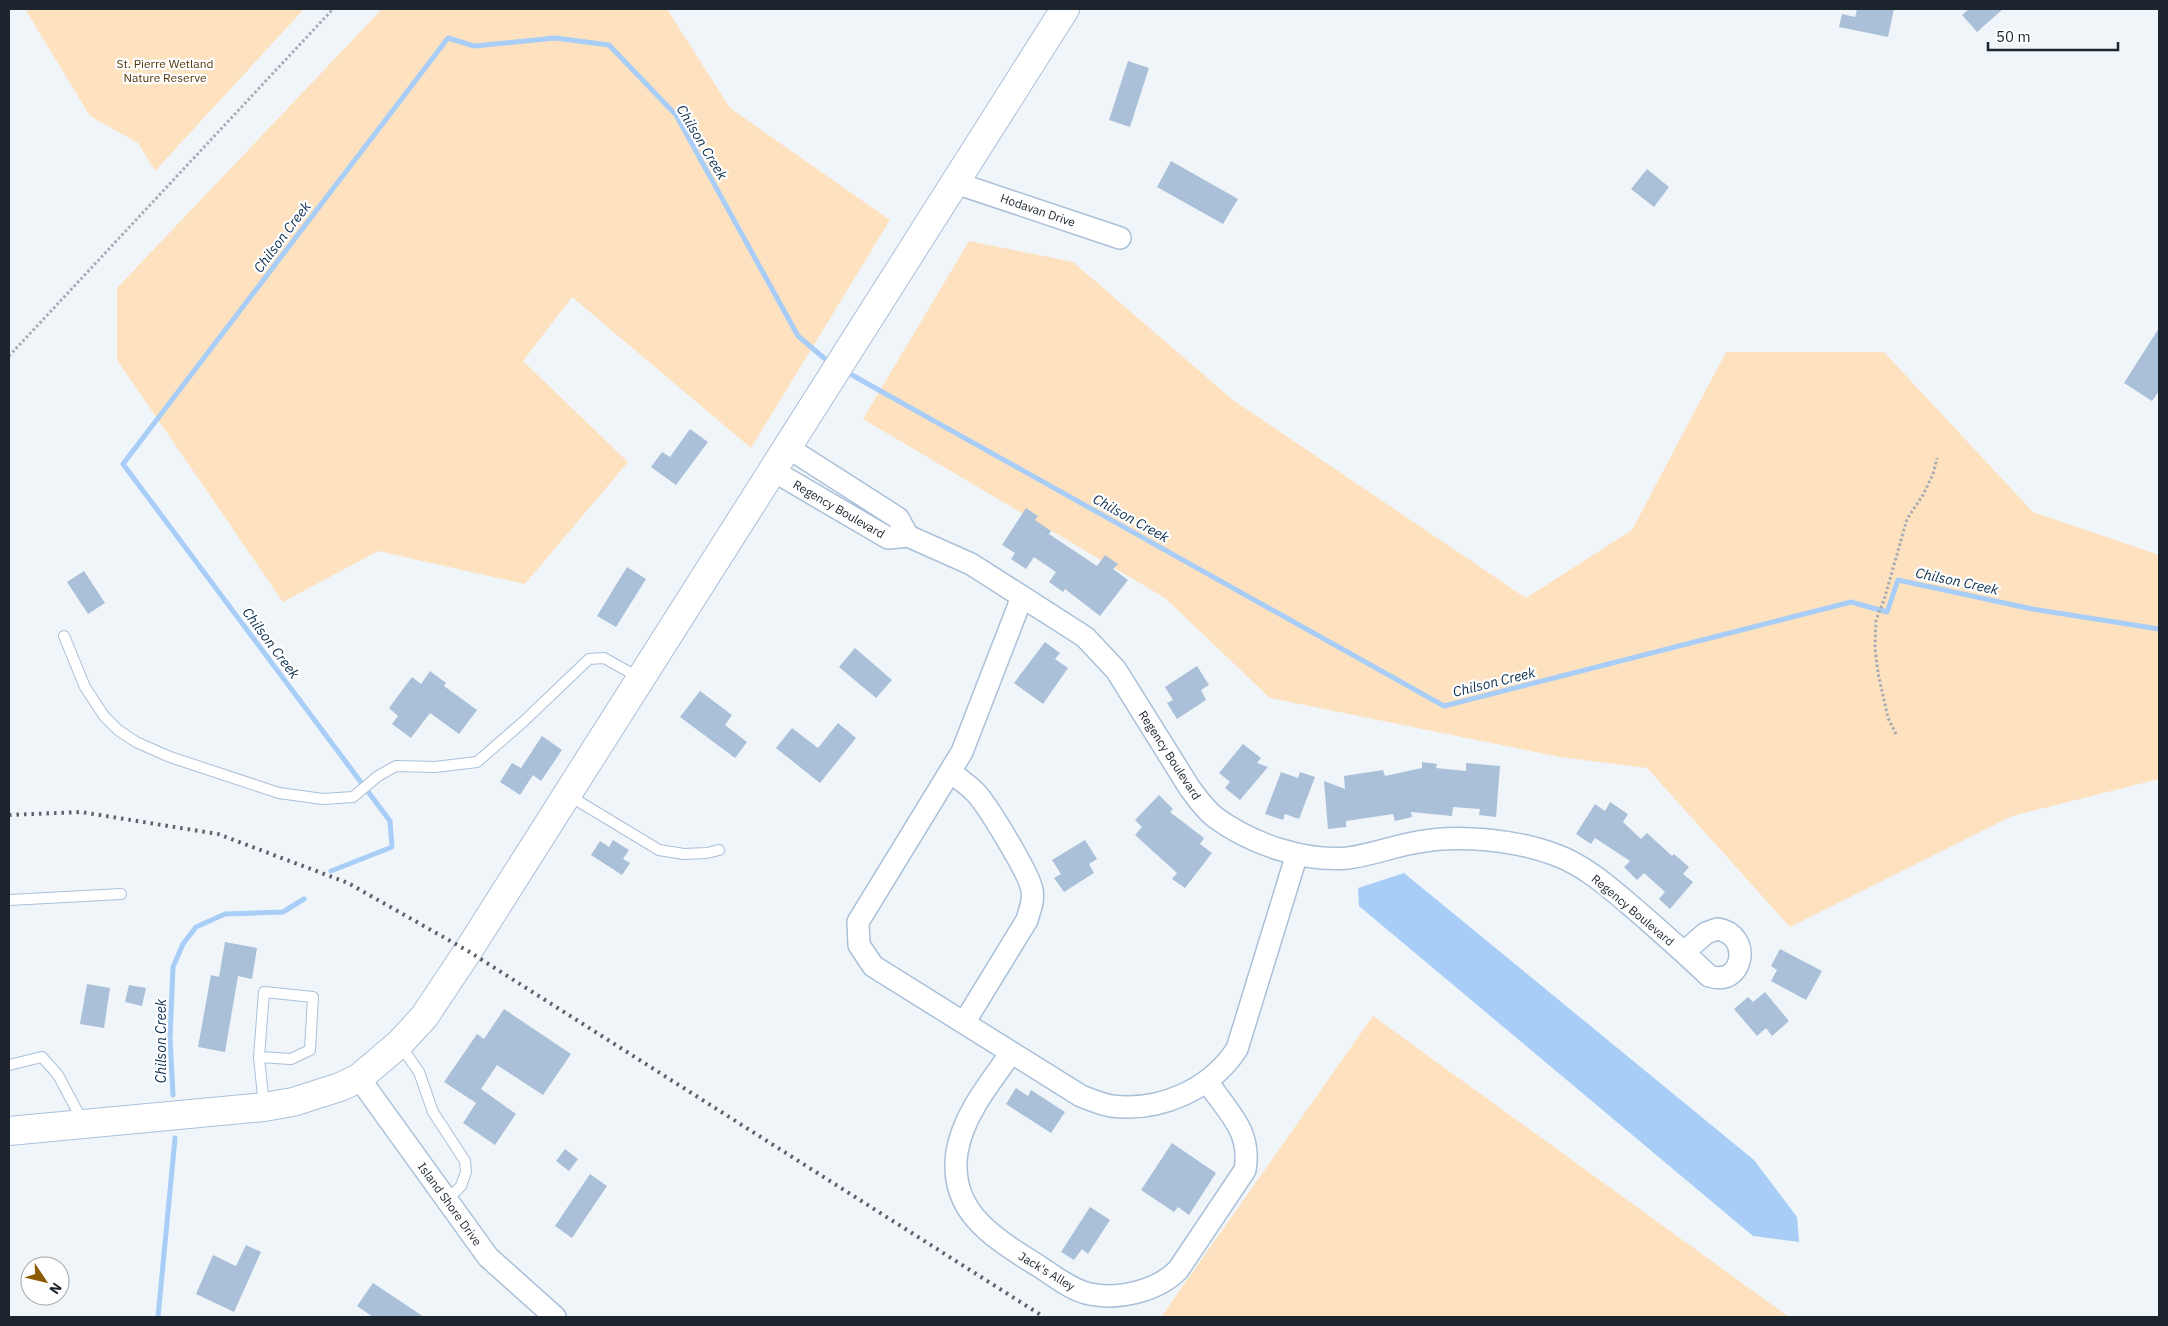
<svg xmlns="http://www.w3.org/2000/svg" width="2168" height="1326" viewBox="0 0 2168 1326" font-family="'IBM Plex Sans',sans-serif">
<rect width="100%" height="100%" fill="#f0f5fa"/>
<path fill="#fee2bf" d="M25 9H304L155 171 138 143 90 116Z
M382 9H667L730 108 890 220 751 448 572 297 523 361 628 462 525 584 378 551 283 602 117 360V288Z
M969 241 1073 262 1233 400 1526 598 1632 530 1726 352H1884L2033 512 2159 555V779L2012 816 1790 927 1647 768 1560 757 1270 698 1165 598 863 419Z
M1373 1016 1789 1317H1161Z"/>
<path fill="#a8cef7" d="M1404 873 1754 1160 1797 1217 1799 1242 1753 1236 1359 906 1358 888Z"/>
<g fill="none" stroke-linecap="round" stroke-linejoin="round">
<path stroke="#a8cef7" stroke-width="5" d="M852 375 1444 706 1851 602 1887 612 1898 580 2032 609 2159 629
M331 871 392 847 390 821 123 464 448 38 474 46 555 38 609 45 676 115 798 336 831 364
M173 1095 170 1038 173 967 183 944 196 927 225 914 283 912 304 899
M158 1317 175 1138"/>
</g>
<path fill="#aac0d8" d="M1857 9H1894L1888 37 1839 27 1842 14 1855 17Z
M1969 9H2003L1977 32 1962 15Z
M1128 61 1149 68 1130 127 1109 120Z
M1171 161 1238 199 1223 224 1157 187Z
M1647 169 1669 187 1654 207 1631 189Z
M2159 328V391L2152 401 2124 383Z
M690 429 708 442 676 485 651 467 662 452 670 457Z
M1026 508 1038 516 1035 520 1051 531 1049 534 1097 566 1105 555 1118 564 1113 569 1128 580 1100 616 1065 589 1063 592 1049 582 1056 572 1034 557 1026 569 1011 559 1015 553 1002 545Z
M627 567 646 579 616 627 597 616Z
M84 571 105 603 88 614 67 582Z
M1045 642 1060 653 1055 659 1068 668 1043 704 1014 683Z
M855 648 892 680 876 698 839 667Z
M1197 666 1209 685 1201 690 1206 700 1177 719 1167 703 1173 700 1165 687Z
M430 671 446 683 444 686 477 710 459 734 430 713 411 738 392 724 398 716 389 708 412 677 421 684Z
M700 691 732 715 725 725 747 742 735 758 680 717Z
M838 723 856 738 820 783 776 748 792 728 818 748Z
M542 736 562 750 541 781 533 775 520 795 500 782 512 763 521 768Z
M1243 744 1261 758 1257 763 1268 767 1240 800 1225 788 1230 782 1219 773Z
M1422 762 1437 764 1436 768 1466 771V763L1500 766 1496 817 1479 815 1480 809 1453 807 1452 816 1411 812 1412 817 1395 821 1393 814 1346 821V827L1328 829 1324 781 1345 789 1344 776 1383 770 1385 776 1422 768Z
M1281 772 1298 778 1300 772 1315 777 1299 819 1285 814 1283 820 1265 814Z
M1159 795 1173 809 1170 812 1204 838 1200 844 1212 853 1185 888 1172 879 1177 873 1135 835 1142 827 1135 820Z
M1610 802 1628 814 1623 822 1641 839 1647 833 1672 856 1674 854 1689 867 1683 874 1693 882 1670 909 1659 899 1665 892 1644 873 1637 880 1624 867 1630 861 1595 838 1591 844 1576 834 1595 804 1605 811Z
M613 840 629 850 623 859 630 863 622 875 591 855 600 841 609 847Z
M1085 840 1097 859 1089 864 1094 873 1064 892 1054 878 1061 874 1052 860Z
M225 942 257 948 252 979 238 976 225 1052 198 1047 211 975 219 977Z
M1780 949 1822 971 1806 1000 1771 981 1777 970 1771 966Z
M87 984 110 988 104 1028 80 1024Z
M129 985 146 988 142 1006 125 1002Z
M1765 992 1789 1021 1772 1036 1766 1028 1757 1036 1734 1009 1748 997 1753 1002Z
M504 1009 571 1054 543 1095 497 1065 481 1089 516 1114 495 1145 463 1123 476 1103 444 1082 477 1034 484 1039Z
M1016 1088 1028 1096 1031 1090 1065 1112 1051 1133 1006 1104Z
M1172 1143 1216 1173 1189 1215 1178 1207 1174 1212 1141 1190Z
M565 1149 578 1159 569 1171 556 1161Z
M590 1174 607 1186 572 1238 555 1226Z
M1090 1207 1110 1220 1088 1254 1082 1249 1074 1260 1061 1252Z
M246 1245 261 1252 234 1312 196 1294 213 1255 236 1266Z
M373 1283 424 1317H373L357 1306Z"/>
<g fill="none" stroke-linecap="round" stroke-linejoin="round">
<g stroke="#aac0d8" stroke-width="12">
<path id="lane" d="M64 636 85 687 104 716 118 730 136 742 170 757 279 793 323 799 353 797 378 776 396 766 435 767 477 762 523 722 589 659 604 658 640 678
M568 795 659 850 684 854 707 853 719 850
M9 900 121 894
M400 1045 419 1072 433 1112 465 1161 466 1172 461 1186 447 1200
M259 1057 291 1059 310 1050 313 997 264 992 259 1057 264 1106
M9 1065 42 1057 58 1075 83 1122"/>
</g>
<g stroke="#aac0d8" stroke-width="24">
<path id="street" d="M956 183 1120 238
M772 470 888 538 908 536 898 518 787 447
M908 536 971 564 1085 637 1116 670 1189 787C1197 798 1205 810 1216 818 1252 844 1304 862 1348 858 1371 855 1394 846 1418 842 1458 834 1517 840 1556 855 1586 866 1611 889 1636 910 1661 932 1685 953 1709 976 1744 988 1753 934 1717 929L1706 933 1684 952
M1022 597 962 752 858 922 859 945 873 966 1081 1096C1091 1100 1101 1104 1111 1106 1160 1112 1210 1090 1237 1049L1297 854
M950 772C958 778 967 784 974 791 986 802 1030 875 1032 890 1034 901 1030 909 1027 920L964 1023
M1011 1053C990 1083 963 1115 957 1152 948 1213 996 1239 1040 1267 1054 1276 1073 1291 1090 1294 1119 1300 1157 1291 1178 1270L1245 1170C1252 1130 1227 1112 1207 1081
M359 1078 488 1257 555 1317"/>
</g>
<g stroke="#aac0d8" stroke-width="30">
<path id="primary" d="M9 1131 264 1107 293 1102 340 1087 359 1078 399 1044 424 1017 468 951 1065 9"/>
</g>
<path stroke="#a6acb3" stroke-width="3" stroke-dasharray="2.5 2.5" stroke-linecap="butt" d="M9 356 333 9
M1896 734 1888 718 1878 673 1875 648 1876 620 1884 600 1907 519 1923 495 1933 474 1937 458"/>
<use href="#lane" stroke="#fff" stroke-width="10"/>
<use href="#street" stroke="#fff" stroke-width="21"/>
<use href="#primary" stroke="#fff" stroke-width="28"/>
<path stroke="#5b626a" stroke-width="4" stroke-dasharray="2.5 5" stroke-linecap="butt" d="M9 815 81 812 218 834 348 883 468 951 1044 1317"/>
</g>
<g text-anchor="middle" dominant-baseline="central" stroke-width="4.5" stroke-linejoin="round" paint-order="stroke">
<g font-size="12" fill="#523608" stroke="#fff">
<text x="165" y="63">St. Pierre Wetland<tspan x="165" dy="14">Nature Reserve</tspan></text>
</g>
<g font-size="12" fill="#1c242d" stroke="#fff">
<text transform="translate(1038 210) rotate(19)">Hodavan Drive</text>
<text transform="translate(839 509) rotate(30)">Regency Boulevard</text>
<text transform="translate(1170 755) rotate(57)">Regency Boulevard</text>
<text transform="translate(1633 910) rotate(40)">Regency Boulevard</text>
<text transform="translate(450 1204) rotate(54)">Island Shore Drive</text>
<text transform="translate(1047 1271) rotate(31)">Jack's Alley</text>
</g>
<g font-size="14" font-style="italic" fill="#0c2f4f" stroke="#fff">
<text transform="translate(702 142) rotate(59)">Chilson Creek</text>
<text transform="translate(282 237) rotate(-53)">Chilson Creek</text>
<text transform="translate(1131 518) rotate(29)">Chilson Creek</text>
<text transform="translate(1957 581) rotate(12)">Chilson Creek</text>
<text transform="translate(271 643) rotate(53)">Chilson Creek</text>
<text transform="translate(1494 682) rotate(-14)">Chilson Creek</text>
<text transform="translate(161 1041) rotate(-90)">Chilson Creek</text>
</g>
</g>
<rect width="2168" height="1326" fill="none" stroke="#1c242d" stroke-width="20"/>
<g transform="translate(45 1281) rotate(125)"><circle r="24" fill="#ffffff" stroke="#a4a7ab"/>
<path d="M0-4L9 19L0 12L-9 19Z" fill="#8b5b01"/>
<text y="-8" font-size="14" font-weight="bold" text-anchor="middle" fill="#1c242d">N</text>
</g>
<path d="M1988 42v8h130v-8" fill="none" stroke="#1c242d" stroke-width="2.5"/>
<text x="1996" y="42" font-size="15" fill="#1c242d" stroke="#ffffff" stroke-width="4" paint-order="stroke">50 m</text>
</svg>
